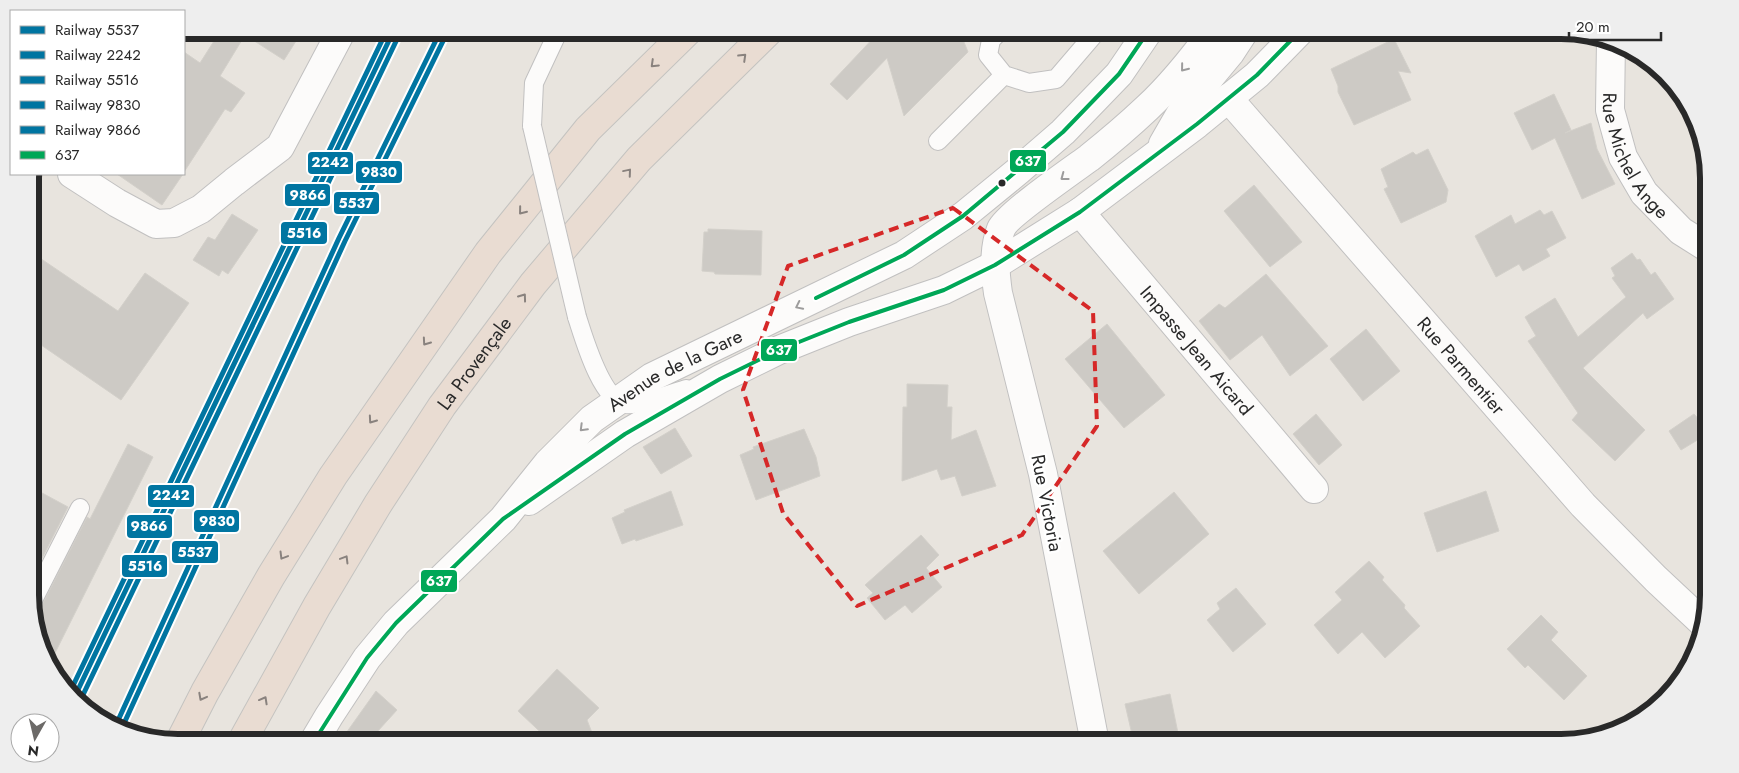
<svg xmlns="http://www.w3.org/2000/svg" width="1739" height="773" viewBox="0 0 1739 773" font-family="Jost,sans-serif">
<rect width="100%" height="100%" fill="#e8e4de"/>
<path fill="#cdcac5" stroke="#d3d0ca" d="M221 30H303L284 60 245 35 220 76 245 93 231 112 225 109 184 172V52L200 63Z
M879 30H959L968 52 904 116 887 58 847 100 830 84 879 32Z
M1394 39 1411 73 1398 71 1411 100 1354 125 1338 92V86L1331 69Z
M1554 94 1571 130 1565 133 1591 123 1597 149 1615 184 1582 199 1555 138 1532 150 1514 113Z
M1428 149 1448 190 1446 202 1401 223 1384 189 1388 187 1381 169 1413 152 1416 155Z
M117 174H183L162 205Z
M1254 185 1302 242 1270 267 1224 211Z
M1540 210 1544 215 1552 211 1566 238 1546 249 1550 256 1523 271 1519 264 1496 277 1475 236 1511 215 1515 224Z
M232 214 258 230 228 274 222 270 219 276 193 260 208 237 215 240Z
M708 229 762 231 761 275 715 274 714 272 702 271 704 232H708Z
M31 252 118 311 145 273 189 303 121 400 31 338Z
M1632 253 1637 260 1640 259 1651 275 1655 272 1674 299 1647 319 1643 313 1583 368 1645 430 1615 461 1572 420 1578 413 1528 341 1536 336 1525 317 1555 298 1578 337 1626 297 1612 278 1615 276 1611 268Z
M1266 274 1328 346 1290 376 1262 335 1230 360 1199 321 1219 304 1225 308Z
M1107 324 1165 395 1124 428 1065 359Z
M1366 329 1400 371 1363 401 1330 359Z
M907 384 948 385 947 407H952L951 440 976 430 996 486 962 496 955 476 941 480 937 469 902 481 903 407H907Z
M1316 414 1342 445 1319 465 1293 434Z
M1694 414 1708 430 1709 433 1681 450 1669 431Z
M675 428 692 456 661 474 643 447Z
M804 429 816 457 820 476 756 500 740 455 754 449 753 447Z
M128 444 153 457 51 661 31 615 36 613 40 609 87 517 90 519Z
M31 487 68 507 31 580Z
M671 491 683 525 636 541 635 539 622 544 612 518 625 512 624 510Z
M1486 491 1499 531 1437 552 1424 513Z
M1174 492 1209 534 1139 594 1103 551Z
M921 535 939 555 926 568 942 587 912 613 905 605 885 620 867 598 873 593 865 585Z
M1369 561 1384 577 1382 580 1405 605 1404 608 1420 626 1385 658 1362 632 1338 654 1314 625 1342 600 1335 592Z
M1236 588 1266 624 1233 652 1207 620 1220 609 1217 603Z
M1541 615 1558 632 1551 640 1587 676 1564 700 1528 665 1525 668 1507 649Z
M557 669 599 708 587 720 596 743H552L518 711Z
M376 691 397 710 367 743H339Z
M1170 694 1180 743H1134L1125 704Z"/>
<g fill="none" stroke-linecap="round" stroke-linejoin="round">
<g stroke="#c1c0c0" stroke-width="20">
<path id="lane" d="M1001 30 991 40 988 55 1004 75 1029 83 1056 79 1092 37 1094 30
M532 126 534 83 557 34 561 30
M938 141 1004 75
M577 317C584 338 601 400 626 404 638 406 673 393 686 389
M31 604 80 508"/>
</g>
<g stroke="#c1c0c0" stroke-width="30">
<g id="street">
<path id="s1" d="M1611 40 1610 110 1623 157 1644 193 1681 231 1708 248"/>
<path id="s2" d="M1228 98 1583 505 1656 579 1703 623"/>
<path d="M72 174 117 203 156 224 174 223 201 209 234 182 280 147 342 30"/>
<path id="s3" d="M1080 212 1314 489"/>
<path d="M1095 743 1043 474 998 293C995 272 993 250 1001 229 1006 216 1074 169 1089 158 1109 142 1129 125 1147 108 1172 85 1194 57 1214 30"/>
</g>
</g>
<g stroke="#c1c0c0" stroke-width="30">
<g id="secondary">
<path d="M1163 144 1182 111 1230 53 1245 30"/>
<path d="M529 501 625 434 720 379 779 350 849 322 944 290 995 265 1080 212 1197 124 1257 75 1301 30"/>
<path id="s4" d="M313 743 329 716 367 658 396 623 503 519 548 463 592 419 652 377 904 255 963 216 1018 171 1063 132 1119 74 1149 30"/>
</g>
</g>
<g stroke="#c4c3c0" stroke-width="30">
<g id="highway">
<path d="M179 743 205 692 271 576 333 476 488 253 588 129 689 30"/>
<path id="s5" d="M241 743 317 606 378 504 442 406 533 284 639 159 770 30"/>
</g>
</g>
<use href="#lane" stroke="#fcfbfa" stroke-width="18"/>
<use href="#street" stroke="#fcfbfa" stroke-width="28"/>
<use href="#secondary" stroke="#fcfbfa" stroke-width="28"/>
<use href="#highway" stroke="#e9dcd2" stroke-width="28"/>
<g stroke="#c1c0c0" stroke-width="20" stroke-linecap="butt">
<path id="lane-bridge" d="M532 126 577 317"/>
</g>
<use href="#lane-bridge" stroke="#fcfbfa" stroke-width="18"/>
<g stroke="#fff" stroke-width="8">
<path id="bus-1" d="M816 298 904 255 963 216 1063 132 1119 74 1149 30
M313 743 367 658 396 623 503 519 625 434 720 379 779 350 849 322 944 290 995 265 1080 212 1197 124 1257 75 1301 30"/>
</g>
<use href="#bus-1" stroke="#00a757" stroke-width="4"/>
<g stroke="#fff" stroke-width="9">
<path id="rail-1" d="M115 727 339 238 441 30"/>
</g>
<g stroke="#fff" stroke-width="9">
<path id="rail-2" d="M75 696 394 30"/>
</g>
<g stroke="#fff" stroke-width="9">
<path id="rail-3" d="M81 699 400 33"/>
</g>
<g stroke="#fff" stroke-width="9">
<path id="rail-4" d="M121 730 345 241 447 33"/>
</g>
<g stroke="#fff" stroke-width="9">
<path id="rail-5" d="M70 692 387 30"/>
</g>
<use href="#rail-1" stroke="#0075a1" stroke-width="5"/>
<use href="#rail-2" stroke="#0075a1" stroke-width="5"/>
<use href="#rail-3" stroke="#0075a1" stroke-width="5"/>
<use href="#rail-4" stroke="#0075a1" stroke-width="5"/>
<use href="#rail-5" stroke="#0075a1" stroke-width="5"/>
</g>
<defs><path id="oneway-chevron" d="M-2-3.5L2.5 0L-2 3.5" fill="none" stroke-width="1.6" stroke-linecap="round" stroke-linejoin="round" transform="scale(1.25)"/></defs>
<g stroke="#89827e">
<use href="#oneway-chevron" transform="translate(743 57) rotate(-44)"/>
<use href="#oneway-chevron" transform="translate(654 64) rotate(136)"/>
<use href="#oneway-chevron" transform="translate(628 172) rotate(-50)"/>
<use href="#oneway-chevron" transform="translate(522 211) rotate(129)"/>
<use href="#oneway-chevron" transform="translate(523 297) rotate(-54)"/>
<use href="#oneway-chevron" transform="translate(426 342) rotate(125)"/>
<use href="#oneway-chevron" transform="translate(372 420) rotate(125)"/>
<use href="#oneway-chevron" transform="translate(283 556) rotate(121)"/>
<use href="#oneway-chevron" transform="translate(345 559) rotate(-59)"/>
<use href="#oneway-chevron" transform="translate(202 697) rotate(118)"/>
<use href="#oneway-chevron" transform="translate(264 700) rotate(-61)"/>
</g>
<g stroke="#9d9c9c">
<use href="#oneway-chevron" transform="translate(1184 68) rotate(129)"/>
<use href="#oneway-chevron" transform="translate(1064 177) rotate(143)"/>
<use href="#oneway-chevron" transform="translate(799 306) rotate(154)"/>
<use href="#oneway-chevron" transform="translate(583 428) rotate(135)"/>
</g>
<path fill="none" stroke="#d62828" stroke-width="4" stroke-dasharray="10 6" stroke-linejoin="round" d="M953 208 1093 311 1097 426 1022 535 857 606 783 513 743 390 788 266Z"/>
<circle fill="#292929" stroke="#fff" stroke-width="2" cx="1002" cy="183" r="4.5"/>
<g text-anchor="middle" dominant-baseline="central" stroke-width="5" stroke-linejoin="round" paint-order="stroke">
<g font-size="19" fill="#292929" stroke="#fff">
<text stroke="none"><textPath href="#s1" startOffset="122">Rue Michel Ange</textPath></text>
<text stroke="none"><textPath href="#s3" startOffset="181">Impasse Jean Aicard</textPath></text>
<text stroke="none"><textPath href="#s5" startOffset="446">La Provençale</textPath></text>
<text stroke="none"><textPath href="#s2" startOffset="355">Rue Parmentier</textPath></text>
<text stroke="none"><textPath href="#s4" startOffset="526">Avenue de la Gare</textPath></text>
<text transform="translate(1047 503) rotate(79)">Rue Victoria</text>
</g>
</g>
<path d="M0 0H1739V773H0ZM178 39H1561A139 139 0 0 1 1700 178V595A139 139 0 0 1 1561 734H178A139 139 0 0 1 39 595V178A139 139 0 0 1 178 39Z" fill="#eee" fill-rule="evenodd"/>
<path fill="none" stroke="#292929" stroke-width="6" d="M178 39H1561A139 139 0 0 1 1700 178V595A139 139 0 0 1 1561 734H178A139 139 0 0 1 39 595V178A139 139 0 0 1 178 39Z"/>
<g stroke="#fff" stroke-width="2">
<rect x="1009" y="149" width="38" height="24" rx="5" fill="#00a757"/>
<rect x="307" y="151" width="47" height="24" rx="5" fill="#0075a1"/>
<rect x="355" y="160" width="48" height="24" rx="5" fill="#0075a1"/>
<rect x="284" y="183" width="47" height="24" rx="5" fill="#0075a1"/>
<rect x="333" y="191" width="47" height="24" rx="5" fill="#0075a1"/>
<rect x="280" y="221" width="48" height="24" rx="5" fill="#0075a1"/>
<rect x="760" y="338" width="38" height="24" rx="5" fill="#00a757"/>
<rect x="147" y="484" width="48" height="24" rx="5" fill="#0075a1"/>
<rect x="193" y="509" width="47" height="24" rx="5" fill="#0075a1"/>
<rect x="126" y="514" width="47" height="25" rx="5" fill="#0075a1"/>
<rect x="171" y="540" width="48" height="24" rx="5" fill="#0075a1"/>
<rect x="121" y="554" width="47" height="24" rx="5" fill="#0075a1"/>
<rect x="420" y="569" width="38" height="24" rx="5" fill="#00a757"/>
</g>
<g font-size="14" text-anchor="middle" font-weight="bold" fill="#fff">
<text x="1028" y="166">637</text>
<text x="330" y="167">2242</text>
<text x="379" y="177">9830</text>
<text x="308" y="200">9866</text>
<text x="356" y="208">5537</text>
<text x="304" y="238">5516</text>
<text x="779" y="355">637</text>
<text x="171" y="500">2242</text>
<text x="217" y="526">9830</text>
<text x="149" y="531">9866</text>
<text x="195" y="557">5537</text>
<text x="145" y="571">5516</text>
<text x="439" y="586">637</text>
</g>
<rect x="10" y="10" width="175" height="165" fill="#ffffff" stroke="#a9a9a9"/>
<rect x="20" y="26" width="25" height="8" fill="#0075a1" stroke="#a9a9a9"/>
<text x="55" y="35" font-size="15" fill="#292929">Railway 5537</text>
<rect x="20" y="51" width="25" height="8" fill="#0075a1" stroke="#a9a9a9"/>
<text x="55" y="60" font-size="15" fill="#292929">Railway 2242</text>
<rect x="20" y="76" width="25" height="8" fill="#0075a1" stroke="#a9a9a9"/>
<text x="55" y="85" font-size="15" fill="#292929">Railway 5516</text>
<rect x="20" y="101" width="25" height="8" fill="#0075a1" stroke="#a9a9a9"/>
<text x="55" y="110" font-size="15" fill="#292929">Railway 9830</text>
<rect x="20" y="126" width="25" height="8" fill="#0075a1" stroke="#a9a9a9"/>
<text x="55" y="135" font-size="15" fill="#292929">Railway 9866</text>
<rect x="20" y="151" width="25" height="8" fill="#00a757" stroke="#a9a9a9"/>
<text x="55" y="160" font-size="15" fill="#292929">637</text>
<g transform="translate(35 738) rotate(188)"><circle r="24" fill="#ffffff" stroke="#a9a9a9"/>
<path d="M0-4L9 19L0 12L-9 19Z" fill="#6c6a68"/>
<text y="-8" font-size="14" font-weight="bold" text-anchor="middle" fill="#292929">N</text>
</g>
<path d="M1569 32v8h92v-8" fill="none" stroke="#292929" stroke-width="2.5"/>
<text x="1576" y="32" font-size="15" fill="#292929" stroke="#ffffff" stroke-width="4" paint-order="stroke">20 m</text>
</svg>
